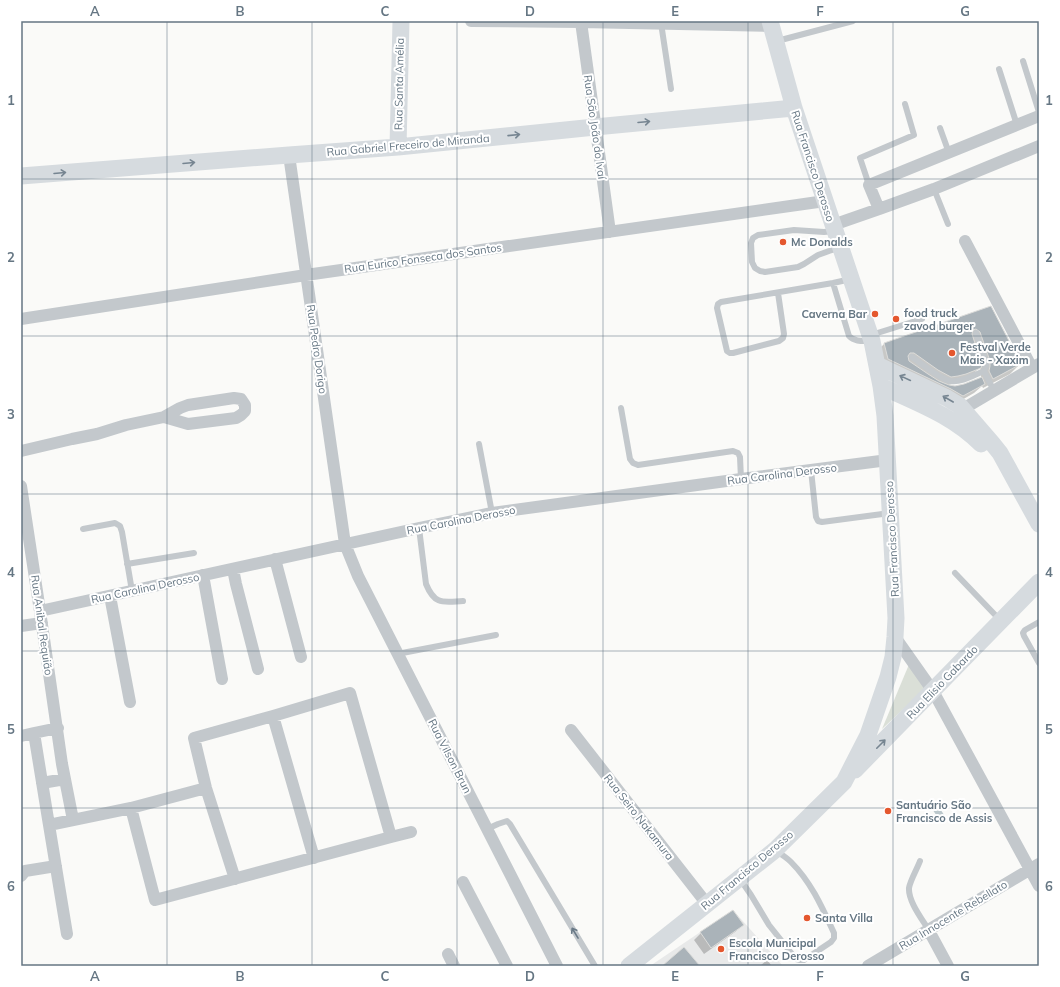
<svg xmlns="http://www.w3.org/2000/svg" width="1060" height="987" viewBox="0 0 1060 987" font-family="Mulish,sans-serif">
<rect width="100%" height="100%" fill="#fafaf8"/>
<path fill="#e8e9e9" d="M733 910 783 966H650Z"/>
<path fill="#dadfd7" d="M910 662 926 688 882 729Z"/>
<path fill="#bbc7cb" d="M937 804 946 818 940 821 931 807Z"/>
<path fill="#0003" fill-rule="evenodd" d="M990 307 1020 364 1010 374 983 388 982 386 974 393 953 405 874 354 884 344ZM980 367 981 371V378L960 386H946L970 377Z
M743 925 735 932 704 954 694 940 701 933Z
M767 960 772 966H760Z"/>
<path fill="#aab3b9" stroke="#dcdcda" d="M991 306 1021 364 993 379 989 371 990 366V361L980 332 976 329 973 330 972 334 982 365 981 368 966 374 958 376 951 377 938 370 914 353H910L908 356 909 361 928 374 939 381 949 385 955 386 964 384 982 377 985 384 963 396 951 389 888 359 884 343Z
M733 910 744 925 711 948 700 932Z
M684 947 700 966H662Z"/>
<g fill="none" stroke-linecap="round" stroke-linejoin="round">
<path stroke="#c3c8cc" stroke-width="6" d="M661 23 671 89
M777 41 853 21
M1023 61 1039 112
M999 69 1017 125
M940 128 949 153
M869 185 860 158 914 135 905 104
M934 189 948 224
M834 231 824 232 794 230 758 235 753 238 751 243 752 262 755 268 760 271 765 272 798 267 804 264 818 255 829 251 839 248
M833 283 849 336C855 342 862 341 870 341
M778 293 784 334 783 338 779 341 733 353H730L727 351 717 308 718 304 721 302 833 283 851 279
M976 333 986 362V366L984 371
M871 335 922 319
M912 357C921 363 940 379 950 381 961 383 974 375 984 371L994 391
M621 408 630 459 633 463 638 465 733 451 738 453 740 457 741 479
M479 444 492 513
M811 470 816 517 818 521 822 522 890 513
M419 528 426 584C435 606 444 602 463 601
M83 529 115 523 120 526 122 532 132 591
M127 564 194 553
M955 573 1000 620
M397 654 496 635
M1039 663 1024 636 1023 633 1025 630 1039 622
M487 829 498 824 507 821 510 824 595 966
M920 861C917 869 910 881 909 888 908 901 922 919 928 929
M740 879 751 895 769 925 796 959 800 960H804L831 942 834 938V933C822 907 811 882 791 862 787 858 781 854 776 851"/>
<path stroke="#c3c8cc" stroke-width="12" d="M471 21 581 22 771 26
M581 22 610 232
M289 155 345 544 358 576 557 966
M879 209 934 189 1039 146
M833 225 879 209 869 185 1039 116
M965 241 1032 368
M21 319 306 275 825 201
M959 415 963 409 1039 364
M21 451 72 439 97 434 126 425 164 417 180 408 188 405 234 398 241 399 245 405V411L241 415 236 418 188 424 164 417
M21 486 40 611 62 764 73 820
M275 559 301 657
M233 569 236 584 258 669
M203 575 222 679
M110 596 130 702
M40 611 419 528 492 513 741 479 888 460
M21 626 42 623
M895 637 933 691 1039 886
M273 716 314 858
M571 730 707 904
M34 733 58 728
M21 736 34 733 49 825 67 934
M42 783 65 779
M131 808 155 900 391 837 411 832
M49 825 131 808 206 788
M21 876 25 871 56 866
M235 879 206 788 194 738 273 716 350 693 391 837
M463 882 507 966
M928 929 948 966
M448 954 454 966
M868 966 1039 864"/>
<path stroke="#d6dbdf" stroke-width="17" d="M398 147 401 21
M21 176 289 155 398 147 595 127 794 108
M877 365 947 398 960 406 992 443 1000 453 1039 524
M881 386C917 403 952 415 981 444
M855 770 1039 582
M629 966 775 850 844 782 868 735 888 677 893 657 895 637 896 618 885 416 881 386 872 341 794 108 770 21"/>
</g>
<defs><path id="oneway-shaft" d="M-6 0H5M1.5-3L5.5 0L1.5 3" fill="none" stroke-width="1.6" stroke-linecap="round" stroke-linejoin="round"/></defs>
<g stroke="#768591">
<use href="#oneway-shaft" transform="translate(644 122) rotate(-5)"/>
<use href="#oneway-shaft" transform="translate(514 135) rotate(-6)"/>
<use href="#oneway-shaft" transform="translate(189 163) rotate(-5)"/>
<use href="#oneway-shaft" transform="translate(60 173) rotate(-5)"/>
<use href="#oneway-shaft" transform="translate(905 378) rotate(-155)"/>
<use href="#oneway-shaft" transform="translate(948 399) rotate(-150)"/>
<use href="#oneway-shaft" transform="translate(881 744) rotate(-45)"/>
</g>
<use stroke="#6a7a87" href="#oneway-shaft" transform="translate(575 933) rotate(-121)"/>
<path fill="none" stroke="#657683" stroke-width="1" stroke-opacity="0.55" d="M167 21V966M312 21V966M457 21V966M603 21V966M748 21V966M893 21V966M21 179H1039M21 336H1039M21 494H1039M21 651H1039M21 808H1039"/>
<g fill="#e4572e" stroke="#fff" stroke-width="1.5">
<circle cx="783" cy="242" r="4"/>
<circle cx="875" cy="314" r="4"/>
<circle cx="896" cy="319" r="4"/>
<circle cx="952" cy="353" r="4"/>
<circle cx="888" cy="811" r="4"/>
<circle cx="807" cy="918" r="4"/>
<circle cx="721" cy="949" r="4"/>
</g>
<g text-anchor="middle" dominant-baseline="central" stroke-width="4" stroke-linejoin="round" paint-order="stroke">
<g font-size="11" fill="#657683" stroke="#fff">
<text transform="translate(399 84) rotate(-89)">Rua Santa Amélia</text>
<text transform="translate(595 127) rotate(82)">Rua São João do Ivaí</text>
<text transform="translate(408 145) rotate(-5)">Rua Gabriel Freceiro de Miranda</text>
<text transform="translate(813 166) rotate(72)">Rua Francisco Derosso</text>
<text transform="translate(423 258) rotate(-8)">Rua Eurico Fonseca dos Santos</text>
<text transform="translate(317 349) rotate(82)">Rua Pedro Dorigo</text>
<text transform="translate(782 474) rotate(-7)">Rua Carolina Derosso</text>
<text transform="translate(461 520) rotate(-11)">Rua Carolina Derosso</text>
<text transform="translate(892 539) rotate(-93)">Rua Francisco Derosso</text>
<text transform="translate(145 588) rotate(-12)">Rua Carolina Derosso</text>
<text transform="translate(42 625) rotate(82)">Rua Anibal Requião</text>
<text transform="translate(942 682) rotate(-46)">Rua Elisio Gabardo</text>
<text transform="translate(450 756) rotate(63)">Rua Vilson Brun</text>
<text transform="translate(639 817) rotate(52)">Rua Seiro Nakamura</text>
<text transform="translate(747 870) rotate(-40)">Rua Francisco Derosso</text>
<text transform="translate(953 915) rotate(-31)">Rua Innocente Rebellato</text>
</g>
<g font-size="11" font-weight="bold" fill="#657683" stroke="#fff" text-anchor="start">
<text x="791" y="242">Mc Donalds</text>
<text x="904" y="313">food truck<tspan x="904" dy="13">zavod burger</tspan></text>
<text x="867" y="314" text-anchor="end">Caverna Bar</text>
<text x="960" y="347">Festval Verde<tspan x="960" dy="13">Mais - Xaxim</tspan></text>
<text x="896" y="805">Santuário São<tspan x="896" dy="13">Francisco de Assis</tspan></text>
<text x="815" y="918">Santa Villa</text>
<text x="729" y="943">Escola Municipal<tspan x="729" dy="13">Francisco Derosso</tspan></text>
</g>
</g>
<rect width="1060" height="987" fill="none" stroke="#ffffff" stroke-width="44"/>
<rect x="22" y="22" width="1016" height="943" fill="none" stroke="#657683" stroke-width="1.5"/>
<g font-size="13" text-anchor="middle" font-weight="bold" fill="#657683">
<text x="95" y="16">A</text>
<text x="240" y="16">B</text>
<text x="385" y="16">C</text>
<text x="530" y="16">D</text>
<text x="675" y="16">E</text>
<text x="820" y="16">F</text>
<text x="965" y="16">G</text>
<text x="11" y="105">1</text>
<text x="1049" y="105">1</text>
<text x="11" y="262">2</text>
<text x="1049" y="262">2</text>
<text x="11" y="419">3</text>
<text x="1049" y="419">3</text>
<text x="11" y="577">4</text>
<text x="1049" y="577">4</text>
<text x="11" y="734">5</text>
<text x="1049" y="734">5</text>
<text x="11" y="891">6</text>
<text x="1049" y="891">6</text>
<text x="95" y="981">A</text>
<text x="240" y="981">B</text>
<text x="385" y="981">C</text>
<text x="530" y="981">D</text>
<text x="675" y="981">E</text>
<text x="820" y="981">F</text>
<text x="965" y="981">G</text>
</g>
</svg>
